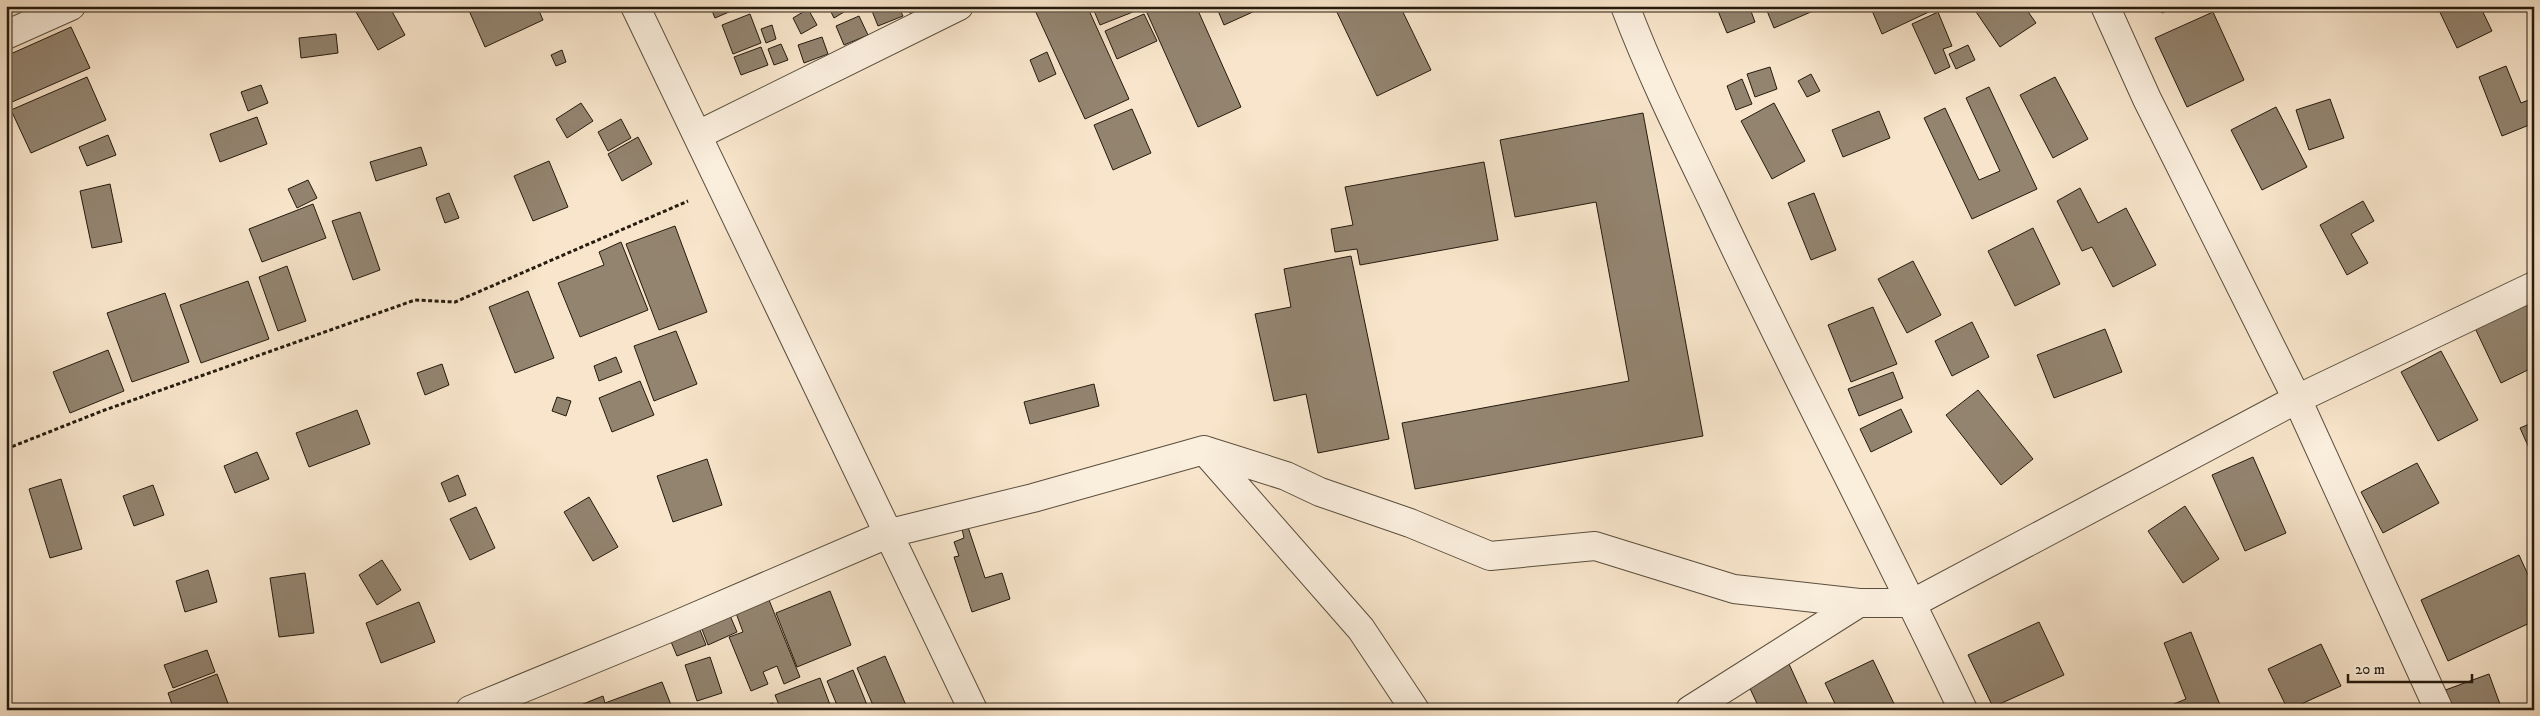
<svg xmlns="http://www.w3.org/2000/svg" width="2540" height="716" viewBox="0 0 2540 716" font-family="'IM FELL DW Pica',serif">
<rect width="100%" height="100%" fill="#f8e5cb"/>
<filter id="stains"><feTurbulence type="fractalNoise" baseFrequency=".004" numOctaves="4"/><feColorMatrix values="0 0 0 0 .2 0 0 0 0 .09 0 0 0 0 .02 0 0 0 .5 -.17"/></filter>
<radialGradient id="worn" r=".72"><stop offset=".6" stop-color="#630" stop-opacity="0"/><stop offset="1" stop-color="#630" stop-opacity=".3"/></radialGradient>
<path fill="#938470" stroke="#251b0e" d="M365 6H389L405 35 378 50 356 12Z
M467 6H537L543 20 485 47Z
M710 6H743L715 18Z
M828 6H847L849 9 834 18Z
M883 6H898L903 16 878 26 872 11Z
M907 6H920L923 12 912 17Z
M1033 6H1087L1129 99 1085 119Z
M1092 6H1142L1143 8 1100 25Z
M1144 6H1196L1241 107 1198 127Z
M1216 6H1266L1224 25Z
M1334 6H1400L1431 70 1377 96Z
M1716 6H1749L1755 22 1727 33Z
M1765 6H1819L1820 8 1774 28Z
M1870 6H1931L1933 10 1882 34Z
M1972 6H2024L2036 23 2000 47Z
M2159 6H2178L2162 13Z
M2437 6H2480L2492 31 2457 48Z
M808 9 817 25 801 34 793 18Z
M1938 12 1952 46 1943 49 1950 67 1935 74 1912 24Z
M2213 12 2244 80 2187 107 2155 38Z
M750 14 761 43 733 54 722 25Z
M1144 14 1157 41 1117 59 1105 31Z
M859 16 868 35 844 45 836 26Z
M772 25 776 39 766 43 761 29Z
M71 27 90 68 12 102 6 89V56Z
M336 34 338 53 301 58 299 38Z
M822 37 828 54 804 63 798 45Z
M781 44 788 60 774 65 768 49Z
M1968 45 1975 60 1956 69 1949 54Z
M761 47 768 65 741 75 734 57Z
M562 50 566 62 556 66 551 55Z
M1047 52 1056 74 1039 82 1030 60Z
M2506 66 2521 103 2534 98V123L2502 136 2479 77Z
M1770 67 1777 89 1755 97 1747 74Z
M1811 74 1820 91 1807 97 1798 81Z
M87 77 106 120 31 153 11 110Z
M2055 77 2088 139 2053 158 2020 95Z
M1742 79 1752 104 1736 110 1727 86Z
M261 85 268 103 248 111 241 92Z
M1989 87 2037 189 1972 219 1924 118 1945 108 1979 180 2000 171 1966 98Z
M2330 99 2344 138 2309 150 2296 110Z
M581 103 593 121 567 138 556 119Z
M1774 103 1805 161 1772 179 1741 121Z
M2276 107 2307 167 2262 190 2231 130Z
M1132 109 1151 153 1113 170 1094 125Z
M1879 111 1890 138 1843 157 1832 130Z
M1643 113 1703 436 1415 489 1402 423 1629 381 1596 202 1515 217 1500 140Z
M257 117 267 144 220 162 210 134Z
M621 119 631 138 608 151 598 132Z
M108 135 116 155 87 166 79 147Z
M638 137 652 164 622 181 608 154Z
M421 147 427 165 376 181 370 162Z
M549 161 568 207 533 221 514 176Z
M1484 162 1498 240 1360 265 1357 249 1335 252 1331 229 1353 225 1345 187Z
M308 180 317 198 297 208 288 189Z
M110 184 122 242 92 248 80 191Z
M2080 188 2098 223 2126 208 2156 265 2113 287 2092 247 2082 251 2057 201Z
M449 193 459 218 445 223 436 198Z
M1814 193 1836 250 1811 260 1788 203Z
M2363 201 2374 221 2351 234 2368 263 2347 275 2320 225Z
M313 204 326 238 262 262 249 229Z
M360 212 380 270 353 280 332 221Z
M675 226 707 312 659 330 626 244Z
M2033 228 2060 284 2015 306 1988 251Z
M621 242 648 310 580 337 558 283 604 265 599 252Z
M1351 256 1389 439 1318 453 1306 394 1274 401 1255 314 1291 307 1284 269Z
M1913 261 1941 315 1907 333 1878 279Z
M287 266 306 321 278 331 259 277Z
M248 281 269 339 201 363 180 305Z
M528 291 554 358 515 373 489 307Z
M165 293 189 362 132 382 107 313Z
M2534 299V367L2501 383 2475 328Z
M1873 307 1897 364 1851 382 1828 325Z
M1972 322 1989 357 1952 376 1935 341Z
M2105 329 2122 372 2054 398 2037 355Z
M676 331 697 384 654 401 634 346Z
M108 350 124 391 70 413 53 372Z
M2441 351 2478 420 2438 441 2401 372Z
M616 357 622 372 599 381 594 366Z
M442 364 449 385 425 395 417 373Z
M1893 372 1903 398 1859 416 1848 389Z
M640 381 654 415 612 432 599 398Z
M1094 384 1099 406 1030 424 1024 402Z
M1978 390 2033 459 2001 485 1946 415Z
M557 397 571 401 566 416 552 411Z
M1901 409 1912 432 1871 452 1860 429Z
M357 410 370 444 309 467 296 433Z
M2534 422V459L2520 428Z
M257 452 269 479 235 493 224 466Z
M2253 457 2286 533 2245 551 2212 475Z
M707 459 722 505 673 522 657 476Z
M2417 463 2439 503 2383 533 2361 492Z
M458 475 466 495 449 502 441 483Z
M61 479 82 549 50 558 29 489Z
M153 485 164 515 134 526 123 496Z
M589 497 618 547 593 561 564 512Z
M2185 506 2219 559 2183 583 2148 531Z
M476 507 495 548 470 560 450 519Z
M968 527 985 578 1002 573 1010 599 972 612 954 557 959 556 954 542 964 538 962 529Z
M2519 555 2534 588V621L2448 661 2421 600Z
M382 560 401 590 377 605 359 575Z
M208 570 217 602 185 612 176 581Z
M305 573 314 633 279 637 270 578Z
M830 591 851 645 797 667 776 613Z
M769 600 800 677 784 684 777 666 763 672 768 684 751 691 729 637 743 632 736 613Z
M419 602 435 642 381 663 366 623Z
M729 613 737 632 708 645 700 624Z
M2039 622 2064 675 1993 707 1968 655Z
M698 625 706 645 677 656 669 637Z
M2191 632 2222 710H2159L2186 699 2164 643Z
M2321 644 2341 686 2288 710 2268 669Z
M207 650 215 672 173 688 164 665Z
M885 656 908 710H875L857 668Z
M710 657 722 693 697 701 685 665Z
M1873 660 1897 710H1838L1825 683Z
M1789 664 1810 710H1760L1747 682Z
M853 670 869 710H839L827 681Z
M217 674 229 706 218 710H174L168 693Z
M2489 674 2501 707 2494 710H2447L2440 692Z
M820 678 832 710H781L775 695Z
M662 682 673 710 573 708 603 696 605 703Z
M773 703 775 710H753Z"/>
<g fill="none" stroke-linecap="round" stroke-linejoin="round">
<g stroke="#5a4e3d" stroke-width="30">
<path id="minor" d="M635 6 973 710
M1625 6C1650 72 1681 135 1712 199 1792 371 1882 538 1963 710
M2105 6 2147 99 2297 399 2439 710
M6 35 71 6
M698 135 959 6
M1204 450 1361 629 1415 710
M470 710 669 628 890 533 1033 498 1204 450 1286 476 1320 492 1410 523 1490 556 1595 546 1734 589 1859 603
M1690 710 1859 603H1913L2297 399 2534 286"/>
</g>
<path stroke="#251b0e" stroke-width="3" stroke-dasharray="4 2.5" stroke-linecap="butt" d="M6 449 102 411 415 300 455 302 688 201"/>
<use href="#minor" stroke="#faeedd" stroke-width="28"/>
</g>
<rect width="2540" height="716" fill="none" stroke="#f8e5cb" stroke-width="25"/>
<rect x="8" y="8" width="2525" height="701" fill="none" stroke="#251b0e" stroke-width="2.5"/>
<rect x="12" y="12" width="2515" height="691" fill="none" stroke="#251b0e"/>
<path d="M2348 674v8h124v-8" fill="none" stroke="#251b0e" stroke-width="2.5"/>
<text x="2355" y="674" font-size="15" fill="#251b0e" stroke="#faeedd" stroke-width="4" paint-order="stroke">20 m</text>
<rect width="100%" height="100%" filter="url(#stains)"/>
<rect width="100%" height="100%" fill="url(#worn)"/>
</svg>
